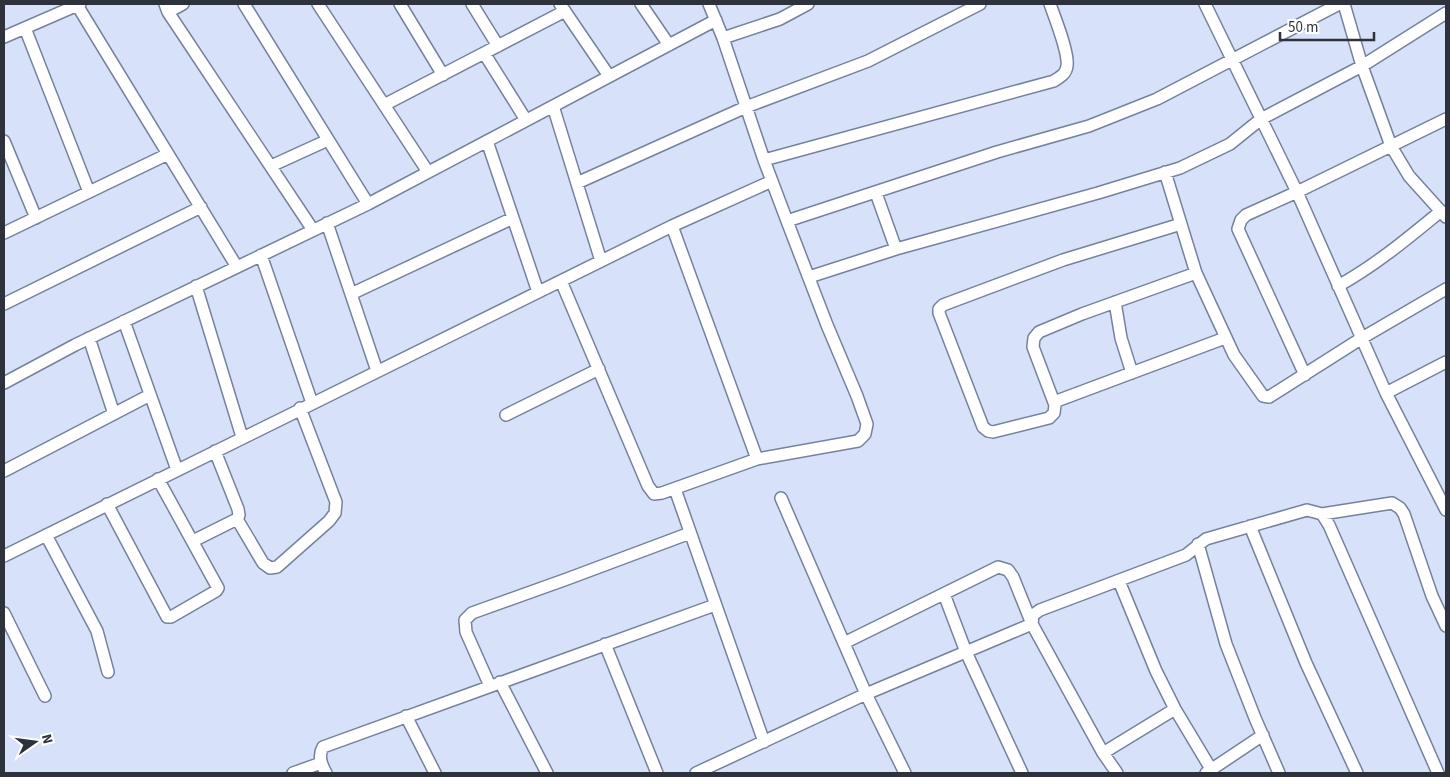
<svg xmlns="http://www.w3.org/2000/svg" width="1450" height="777" viewBox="0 0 1450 777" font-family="'Source Sans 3',sans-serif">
<rect width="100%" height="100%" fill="#d7e2fa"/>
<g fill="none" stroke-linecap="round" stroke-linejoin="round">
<g stroke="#75829d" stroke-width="14">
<path id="street" d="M165 4 168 12 313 230
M244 4 368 204
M318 4 428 172
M400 4 443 75
M472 4 498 46
M560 4 609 76
M641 4 669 45
M1205 4 1297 192 1386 393 1446 510
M1344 4 1362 66 1391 146 1409 176 1446 217
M77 5 237 267
M168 12 183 4
M25 28 89 192
M4 37 80 4
M723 38 780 19 808 4
M484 53 526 120
M384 105 565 11
M553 106 601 261
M4 141 36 218
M487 141 538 292
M764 160 1054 81C1060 77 1066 74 1067 66 1069 53 1055 18 1050 4
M271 166 328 140
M1165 172 1196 273 1234 355 1263 396 1269 397 1362 338 1446 289
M577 183 746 107 868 61 980 4
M876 193 896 249
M787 221 997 152 1089 126 1157 99 1339 4
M327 223 377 371
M1181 224 1063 260 943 305 939 309V313L983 427 988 431 993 432 1049 418 1054 413 1055 405 1033 347 1034 338 1039 332 1082 314 1196 273
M672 226 757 459
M4 233 168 154
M261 255 312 403
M809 277 896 249 1098 193 1180 168 1230 144 1261 119 1362 66 1446 13
M561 281 648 486 654 494 662 493 757 459 858 441 865 434 867 424 857 396 827 325 787 221 764 160 723 38 709 4
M196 286 242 437
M1338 286C1376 265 1408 238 1441 211
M351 294 513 218
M1115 302 1121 338 1132 373
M4 304 201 207
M124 321 177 470
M89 338 114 414
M1305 375 1238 229 1241 220 1246 215 1297 192 1446 119
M4 383 75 345 368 204 716 20
M1386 393 1446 362
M1054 402 1225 338
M506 415 599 369
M215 451 238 509 239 515 237 519 263 563 270 568 277 567 329 521 335 513 336 502 300 408
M4 471 150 395
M675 489 764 742
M781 498 866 694 905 773
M107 504 167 617H171L216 591 218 588 158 479
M1322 514 1329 525 1438 773
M1250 526 1306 663 1357 773
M46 535 97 631 108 672
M193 541 237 519
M1198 544 1226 644 1255 718 1279 773
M4 556 672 226 772 181
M1119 581 1156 671 1175 709 1211 769
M944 594 966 652 1022 773
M4 613 45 696
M1032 624 1033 615 1040 610 1186 555 1206 539 1307 510 1322 514 1392 503 1400 508 1404 514 1432 596 1446 626
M844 643 998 567 1008 570 1013 577 1032 624 1103 753 1117 773
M605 644 657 773
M500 682 547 773
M490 686 466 632 465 620 472 613 567 579 690 533
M406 716 435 773
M1103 753 1175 709
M293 773 321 763
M326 773C321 764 318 756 323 747L715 605
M696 773 866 694 1032 624
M1206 773 1263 735"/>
</g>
<use href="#street" stroke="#fff" stroke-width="11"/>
</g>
<rect width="1450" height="777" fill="none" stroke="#2d323d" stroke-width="10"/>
<g transform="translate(35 742) rotate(76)" stroke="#ffffff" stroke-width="4" paint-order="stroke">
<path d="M0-4L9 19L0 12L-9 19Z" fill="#2d323d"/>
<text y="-8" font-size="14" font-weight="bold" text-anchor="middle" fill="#2d323d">N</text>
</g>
<path d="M1280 32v8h94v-8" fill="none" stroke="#2d323d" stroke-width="2.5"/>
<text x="1288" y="32" font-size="15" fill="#2d323d" stroke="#ffffff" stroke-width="4" paint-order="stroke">50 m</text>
</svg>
